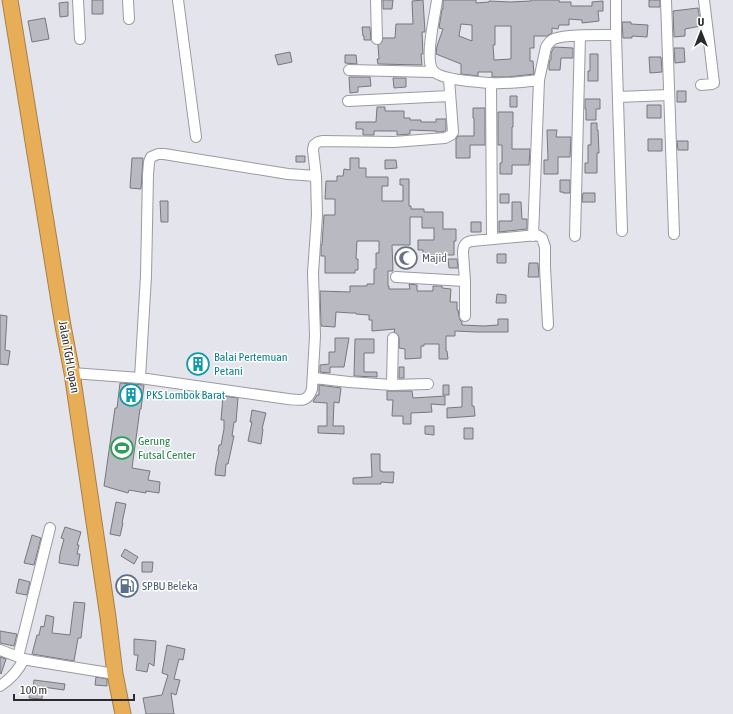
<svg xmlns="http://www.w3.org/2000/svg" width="733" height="714" viewBox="0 0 733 714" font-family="'Asap Condensed',sans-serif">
<rect width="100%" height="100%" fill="#e4e4ed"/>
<path fill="#b9b9c1" stroke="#77777e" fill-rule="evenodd" d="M92 0H103V14H92Z
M383 0H393L392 9H383Z
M423 0 425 32H422L423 54H421L422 65 378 64 377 59H379L378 45 382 42 383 38H395L396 24H413L412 1Z
M443 0H476V3L489 2V1L510 2 531 1V0H559V2H571V6H592V2L603 1V11H598L599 21 582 23V20L569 19V25H559L558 29 552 28V33L547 36H534V48H530V61H533L534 74 508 77H492V72H478V76L461 74V64L436 54 437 46 443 29 439 28 442 9H443ZM461 24 472 25V41L459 36ZM495 26H511V59L494 60 493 45H495Z
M649 0H660V7H649Z
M68 2V16L60 17 59 3Z
M698 8 701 26 685 29V36L674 37 673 11Z
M45 18 49 39 32 42 28 21Z
M622 22H631V24L648 25 647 37 632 36V38H623Z
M362 27H370L371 40H364V36H363Z
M554 47 573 48V58H561L560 70H549V63L550 60H551V53Z
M674 48H684L685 62 675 63Z
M290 52 292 62 278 65 275 55Z
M590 54H598V81H588V71H590Z
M345 55H356L357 64 345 63Z
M649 57H661L662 72 650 73Z
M349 77H370L371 86 358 87V92L350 93Z
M393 78H406V87L394 88Z
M677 91H686V102H677Z
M510 96H517V107H510Z
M585 99H600V109H596V120H586V109H585Z
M647 105H661V118H647Z
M377 107H385V111H404V118H410V120H421V122H436V119H446V130L443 132H436V131L410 130V134L397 135V131H374V135H363V129H356V122H376Z
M473 108H485V145H470V158H456V139L458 136H474V118H473Z
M498 112H513V127H512V149H530L529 165H512V174H500V163H502V145H498Z
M591 123H597V130H598L599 153H597V173H585V163H588V145H591Z
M547 130H557L556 137H571L570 157H558V174H544V160H548Z
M648 139H662V151H648Z
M677 141H688V150H678Z
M296 156H305V162H296Z
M132 158H143L142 174 141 189 130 188Z
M350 158H359V168H366V177H388V186H382V201H403V185H400V179H409V206H411V209H424V212H443V229H456V241H454V255H423V250H418V240H434V228H422V217H410V245H392L393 271H388V286H389V289H410L409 284 417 285V291H433V286H442V288L451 289 450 302H457V310H458L459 316 460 320 462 322V325L484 326 498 325V319H508V332H476L455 331V336H446V351H447L448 359H439V344H424V346H421V358L405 359V349L399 348V338L398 335 394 332 395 329 372 331V320H369V315L356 314V313H351L336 312 335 327 321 326 320 291 350 292V286H367V284H374V269H376V253H379V241H357L356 259H358V270H355V273H325V256H321V245H322L324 215H335V199H325L326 181H337V176H343L344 169 350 170Z
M385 160H396L397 168 385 169Z
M560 180H570V193H563V192H560Z
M583 193H595V202H582Z
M500 194H509V203H500Z
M160 201H168V222H161Z
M512 202H521L522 219H527V229L499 232V221H512Z
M471 222H481V232H471Z
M497 254H506V263H497Z
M448 259H457L458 268H449Z
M529 263H538L539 277H528Z
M497 294 506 295V303H496Z
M0 315 7 316 5 350 10 351 8 365 0 364Z
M335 338H349L344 367H330V373L320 372V365L329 364V352H335Z
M355 339H374V353H364V372H377V377L354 376Z
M192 358H203V371H192Z
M399 367H404V378H399Z
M120 383 144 385 141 409H140L132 468 150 471 148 480 160 482 159 493 146 491V493L129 490 128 493 104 486 115 408H117Z
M319 385 341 388 339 403 334 402 333 426H344V434L318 433V426H327V403L313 402 317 395H319Z
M443 385H449V395H443Z
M462 387H472V406H474L475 416 447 418V408L462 407Z
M387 391H412L413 398 445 396V405L431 404 432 412 411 413V424H403V416H392L393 400H387Z
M223 396 238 398 236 422H234L232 436H234L228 464H226L225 476 215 475 216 465 219 451H218L219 445H221L224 429V420H221Z
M252 410 266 413 262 429H263L261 444 248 441 252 422H250Z
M425 426H434V435L425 434Z
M464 428H473V439H464Z
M371 454H380V471H382V472H394L393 483 381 482V484H353V478L372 477Z
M116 502 126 504 122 523H123L120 536 110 534Z
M65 527 81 532 77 545H79L77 554H80L78 566 59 563 60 554 64 539 61 538Z
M32 535 41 538 34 565 24 563Z
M125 549 138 557 134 564 121 556Z
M142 562H153L152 572H142Z
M19 579 30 582 27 595 16 593Z
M74 602 85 603 81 638H78L74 661 32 654 37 635H39L41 626 44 627 46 615 54 617 52 633 70 635Z
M0 631 17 634 14 646 0 643Z
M134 639 156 641 154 666 149 663 147 672 136 670 138 655H134Z
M167 645 185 649 183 660 179 659 174 679 180 680 176 695 171 693 174 714H146L143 698 162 695 168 675 162 673Z
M0 657 6 659 1 674 0 673Z
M96 677 107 679V686L95 685Z
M34 680 65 684 64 690 43 687 42 699 29 698 30 689H33Z"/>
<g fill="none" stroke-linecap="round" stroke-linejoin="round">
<g stroke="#9a9aa2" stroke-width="12">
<path id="minor" d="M78 0 80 39
M128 0 129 19
M178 0 196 137
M376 0 377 39
M437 0C435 16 425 56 432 69 437 80 478 82 490 83 506 84 523 82 539 80
M616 0V35L622 231
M666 0 674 234
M349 70 433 72
M491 83 492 239
M701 85 712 84 714 83 704 0
M618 97 669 95
M348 101 450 96
M533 236 539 80 546 47C548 44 549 42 552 40 560 34 603 35 616 35
M575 236 580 36
M396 277 465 281
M465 316V281L463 253C463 246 465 242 472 241L537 235 542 238 545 247V267L548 325
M72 373 140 378 288 399C299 400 308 403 312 389L315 336 313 273 317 215 316 176 313 150 314 145 318 142 322 141 394 142 445 138 451 135 453 132 449 79
M140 378 146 276 148 175 149 162 151 157 158 154H164L288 174 316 176
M314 378 349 382 392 385 428 384
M392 385 393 338
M0 650 24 659 34 661 115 674
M18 657 50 528
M0 686C11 679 18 671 24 659"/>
</g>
<g stroke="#a58049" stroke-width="17">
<path id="highway" d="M10 0 63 326 72 373 108 617 115 674 123 714"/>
</g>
<use href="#minor" stroke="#fff" stroke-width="10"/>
<use href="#highway" stroke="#e7ae57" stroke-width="15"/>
</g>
<defs>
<g id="mosque-ring" transform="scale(1.15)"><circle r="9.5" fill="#fff" stroke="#6b7280" stroke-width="1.5"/><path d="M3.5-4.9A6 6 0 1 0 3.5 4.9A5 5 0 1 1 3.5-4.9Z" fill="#6b7280"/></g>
<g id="building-ring" transform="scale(1.15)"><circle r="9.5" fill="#fff" stroke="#0f9aa8" stroke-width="1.5"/><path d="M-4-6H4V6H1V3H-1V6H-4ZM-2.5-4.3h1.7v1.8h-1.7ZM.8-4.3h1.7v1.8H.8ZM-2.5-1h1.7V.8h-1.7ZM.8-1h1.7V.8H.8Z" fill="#0f9aa8"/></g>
<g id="stadium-ring" transform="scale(1.15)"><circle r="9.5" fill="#fff" stroke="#2e9e5b" stroke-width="1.5"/><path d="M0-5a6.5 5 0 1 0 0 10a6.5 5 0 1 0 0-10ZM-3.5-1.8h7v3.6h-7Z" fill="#2e9e5b"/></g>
<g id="fuel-ring" transform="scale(1.15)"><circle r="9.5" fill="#fff" stroke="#5c6f8a" stroke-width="1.5"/><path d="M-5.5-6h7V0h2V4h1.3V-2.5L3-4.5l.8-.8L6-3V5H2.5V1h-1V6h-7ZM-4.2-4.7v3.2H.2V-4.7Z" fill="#5c6f8a"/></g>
</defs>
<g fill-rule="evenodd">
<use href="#mosque-ring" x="406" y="258"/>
<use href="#building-ring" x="198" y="364"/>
<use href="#building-ring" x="131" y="395"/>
<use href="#stadium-ring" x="122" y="448"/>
<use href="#fuel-ring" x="127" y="586"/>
</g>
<g text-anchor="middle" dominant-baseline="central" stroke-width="3" stroke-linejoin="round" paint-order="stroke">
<g font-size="12" fill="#5b616d" stroke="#fff" text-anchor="start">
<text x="422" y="258">Majid</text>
</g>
<g font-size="12" fill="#2b2b2e" stroke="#fff">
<text transform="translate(69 357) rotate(80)">Jalan TGH Lopan</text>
</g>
<g font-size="12" fill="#0d838f" stroke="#fff" text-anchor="start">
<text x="214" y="357">Balai Pertemuan<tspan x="214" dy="14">Petani</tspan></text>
<text x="146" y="395">PKS Lombok Barat</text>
</g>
<g font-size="12" fill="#27864d" stroke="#fff" text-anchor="start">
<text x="138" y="441">Gerung<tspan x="138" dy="14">Futsal Center</tspan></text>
</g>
<g font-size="12" fill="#4e5e75" stroke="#fff" text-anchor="start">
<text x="142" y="586">SPBU Beleka</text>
</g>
</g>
<g transform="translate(701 32)" stroke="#ffffff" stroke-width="3" paint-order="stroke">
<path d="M0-3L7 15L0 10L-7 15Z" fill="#2b2b2e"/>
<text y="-6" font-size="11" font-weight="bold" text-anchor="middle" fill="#2b2b2e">U</text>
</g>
<path d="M14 694v6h120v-6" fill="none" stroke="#2b2b2e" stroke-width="2"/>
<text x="20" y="694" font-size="12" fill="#2b2b2e" stroke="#ffffff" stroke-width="3" paint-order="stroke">100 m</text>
</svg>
